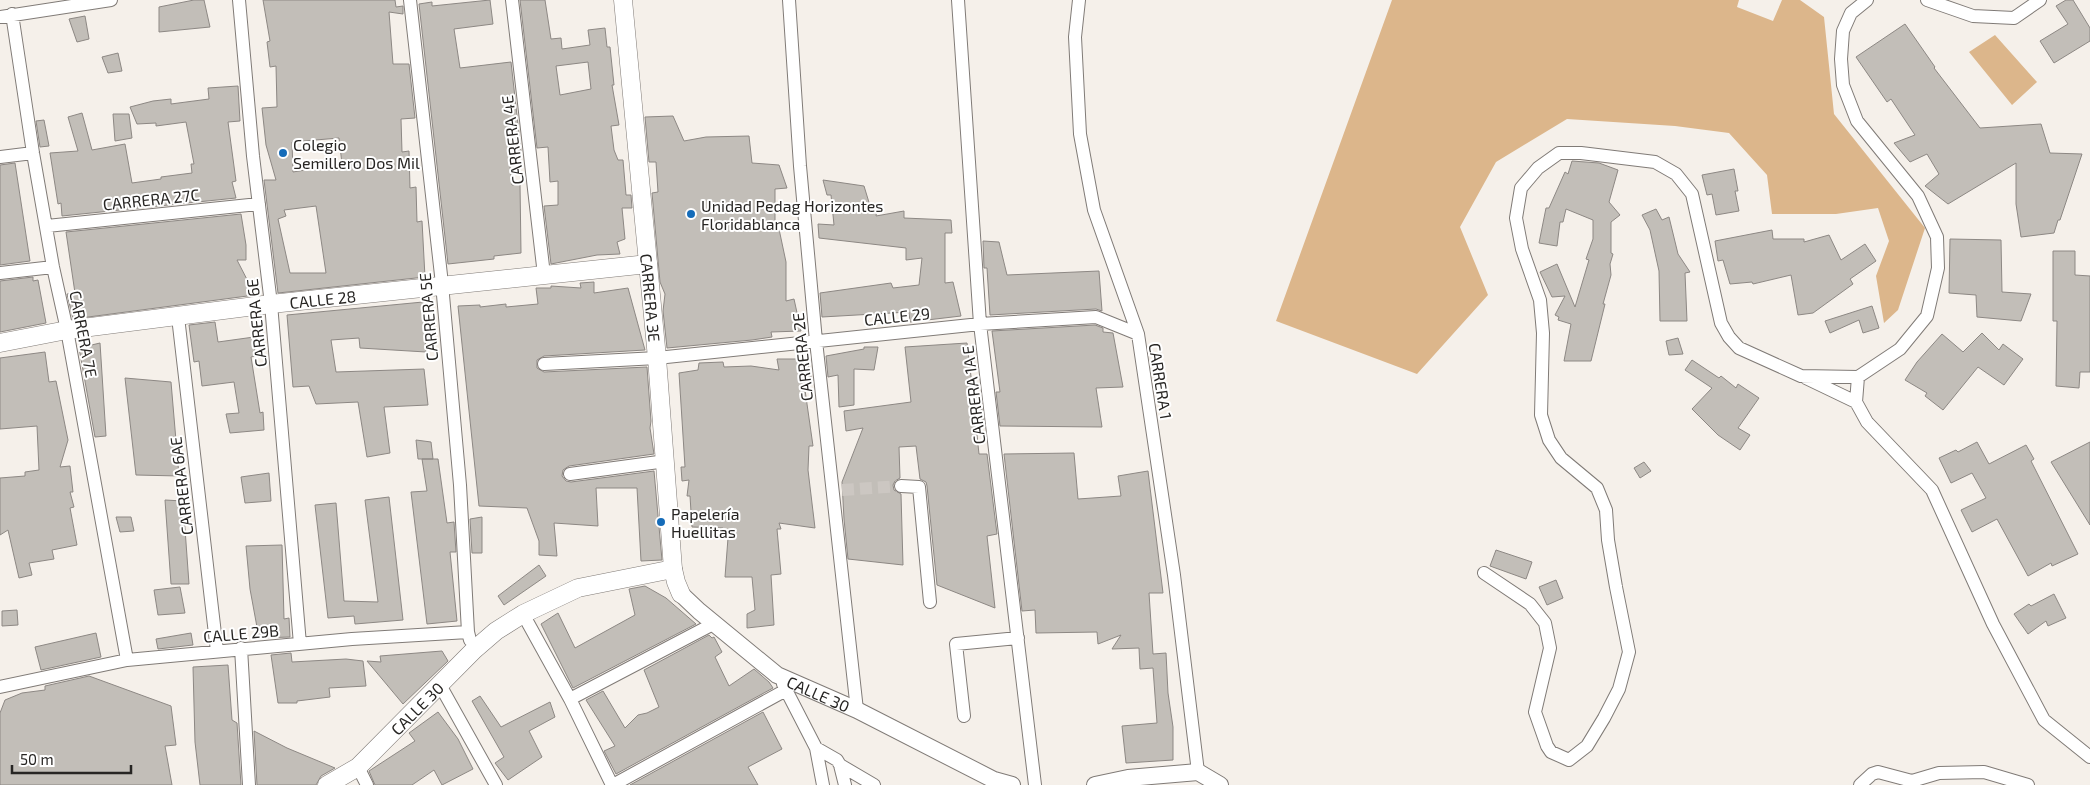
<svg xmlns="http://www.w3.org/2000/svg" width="2090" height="785" viewBox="0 0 2090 785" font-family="'Exo 2',sans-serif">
<rect width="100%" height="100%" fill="#f5f0ea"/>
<path fill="#dcb68b" d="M1392 0H1739L1737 7 1773 21 1782 0H1800L1824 17 1834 114 1925 228 1898 310 1884 323 1876 276 1889 241 1878 208 1836 214H1772L1767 175 1729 133 1675 126 1567 119 1496 162 1460 227 1488 295 1417 374 1276 321Z
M1995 35 2037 82 2012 105 1969 52Z"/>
<path fill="#c2beb8" stroke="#8d8884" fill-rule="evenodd" d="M194 0H204L210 27 159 32V7Z
M263 0H395L396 7 403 6V14L389 12 393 64H409L415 118 401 119 402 152 409 151 410 188 416 187 417 222 422 221 425 277 278 293 264 180H276L266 145 262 108 277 107 276 66 270 67 267 42 270 41ZM339 138 342 164 293 172 292 142ZM316 206 326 273H290L278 219 286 216 284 210Z
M490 0 493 24 454 29 460 68 511 62 521 151 514 152 515 157 509 158 512 185 520 184 521 253 494 256V259L448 264 419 4 432 2V6Z
M520 0H545L551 39 561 38 562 49 590 45 588 30 605 28 607 47H610L614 85H612L619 125 611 126 614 150 618 160H623L626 195H631L632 208H622L625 239 617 242 620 254 597 255 551 264 544 206 558 205V181L550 182 548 147 537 148ZM588 62 591 89 560 95 556 66Z
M2066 0H2073L2090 28V41L2054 63 2040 41 2068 24 2056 6Z
M85 16 89 39 77 42 69 19Z
M1905 24 1935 67 1934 68 1980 128 2041 124 2050 153 2082 154 2060 220H2058L2054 233 2021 237 2016 204V163L1948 204 1925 186 1939 174 1927 154 1910 162 1894 143 1915 135 1891 99 1887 102 1856 57Z
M118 53 122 71 108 73 102 57Z
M238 86 240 121 228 122 236 181 232 182 236 198 62 216 61 203 58 204 50 153 78 151 68 117 82 113 92 150 125 144 132 183 161 179V177L192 173 191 164H194L186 122 156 126V123L137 124 130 107 153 101 171 99V104L209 99 208 88Z
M113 114H129L132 138 115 141Z
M673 116 684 141 706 137 749 136 752 163 779 165 787 188 775 189V229H779L786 262V301L794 299 801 331 771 332 772 337 752 340 667 348 663 311 665 294 660 282 652 193 658 192 656 162H649L645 117Z
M44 120 49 146 40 147 36 121Z
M1572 161 1599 163 1618 170 1609 202 1620 215 1611 222V253L1613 254 1610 264 1611 275 1603 304H1605L1591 361H1564L1571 324 1558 320 1559 317 1555 315 1565 296 1552 297 1540 272 1557 264 1575 307 1589 260 1586 259 1593 239V220L1566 209 1563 222H1560L1557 246 1539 243 1546 208H1549L1565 172 1568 174Z
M15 163 30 261 0 265V165Z
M1734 169 1738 191H1735L1739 211 1716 215 1712 194 1707 195 1702 175Z
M823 180 864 186 871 209H877L876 216 904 211V218L951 220 952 233H945V283L953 282 961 316 910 322 909 312 822 317 820 293 891 283 893 288 919 285 922 258 906 260V248L819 238 818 224 834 225 831 195H827Z
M1656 209 1662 220 1669 217 1678 254 1690 272 1685 273 1687 321H1660L1659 271 1650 230 1642 215Z
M241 214 246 245V260H237L255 295 73 319 67 294 75 293 66 232Z
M1772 230 1773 239H1804V242L1829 235 1841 260 1865 244 1876 261 1850 279 1853 284 1813 313 1798 315 1791 275 1753 284 1752 282 1730 284 1723 260 1718 261 1715 241Z
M1950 239 2001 240 2002 292 2031 294 2021 321 1977 317 1976 295 1949 293Z
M983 241 999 242 1007 275 1099 271 1102 311 1096 309 990 315 987 268H984Z
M2053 251H2075V275L2090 276V372H2080L2079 388 2056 386 2057 321H2053Z
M33 277V281L38 280 46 323 0 332V281Z
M594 282V293L628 288 645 350 544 356 537 360V368L544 372 647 367 651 421 650 428 654 454 569 466 563 470 562 476 566 481 571 482 654 471 662 560 641 561 637 488H596L598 526 554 523 557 556 539 555V541L527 508 479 506 458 306 480 305V307L506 304V307L538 304 536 288H551V286L581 288 580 283Z
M423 302 426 352 360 348 359 338 331 340 336 372 424 369 428 405 384 407 390 453 367 457 358 402 316 404 309 386 293 387 287 315Z
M1872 306 1879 328 1863 333 1859 320 1830 333 1825 321Z
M215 322 218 342 254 337 255 356 251 357 260 413 263 412 264 430 230 433 226 414 239 413 234 382 202 386 199 361 194 362 189 325Z
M1095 325 1103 328V332L1113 333 1123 387 1096 388 1102 427 1000 426 996 392H1000L992 331Z
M1982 333 1999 350 2003 344 2023 359 2004 385 1978 367 1943 410 1925 396 1927 393 1905 380 1917 362 1942 334 1963 352Z
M1678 338 1683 354 1669 355 1666 341Z
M100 343 106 436 95 437 79 348Z
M967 343 973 393H980L984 426H976L979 454H987L997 534 987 536 995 608 937 585 927 486 926 482 920 479 916 446 899 447 900 478 895 481 893 485 894 490 901 494 903 565 848 559 844 519 842 482 863 428 846 431 844 411 911 402 905 347Z
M864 347H878L874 370 854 369V405L839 407 838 375 828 377 826 356 864 349Z
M45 352 49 382 56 381 68 440 60 467 70 466 73 492H70L74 507 70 508 77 545 52 550 54 559 29 563 32 575 19 578 8 530 0 535V478L25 476V472L39 470 37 426 0 429V358Z
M777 359H801V362L807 360 812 381 804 383 813 446H809L808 470 815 528 779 523 781 529H777L781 574 771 575 774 625 747 628V614L755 610 752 577H725L728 538H725L723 528 692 527 690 496H687L689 480 682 481 681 467H685L679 373 698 370 699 363 723 362 724 367 751 366 779 370Z
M1692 360 1719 378 1721 376 1736 388 1738 384 1759 398 1738 428 1750 435 1740 450 1718 435 1692 409 1712 388 1685 370Z
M125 378 171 382 179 476 136 475Z
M416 440 431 442 433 459H418Z
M1977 442 1989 464 2026 445 2034 459 2031 461 2078 554 2052 566 2051 563 2028 576 1997 519 1972 532 1961 510 1986 498 1972 473 1951 483 1939 458 1956 450 1958 452Z
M2090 442V525L2051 462Z
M1074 453 1078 499 1121 496 1118 476 1148 471 1163 593H1149L1153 654 1166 653 1168 693 1173 727V760L1126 763 1122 726 1157 723 1153 668 1140 669 1139 648 1112 649 1121 635 1098 644 1097 632 1036 633 1035 610 1022 611 1004 454Z
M422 459H438L447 523 454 522 456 552H450L457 621 427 624 411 492 427 491Z
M1644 462 1651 471 1640 478 1634 468Z
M269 473 271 501 245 503 241 477Z
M389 497 403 620 355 624 354 616 328 618 315 505 336 503 344 601 378 602 365 500Z
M165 500 183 501 189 584H171Z
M116 517H131L134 531 120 532Z
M482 517V553H472L470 519Z
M282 545 284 619 289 618 290 637 259 638 250 589 246 546Z
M1496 550 1532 562 1526 579 1490 566Z
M539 565 546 576 504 605 498 596Z
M1556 580 1563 598 1547 605 1539 587Z
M645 586 666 598 696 624 573 688 541 624 558 613 575 648 635 615 629 589Z
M180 587 185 613 158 615 154 590Z
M2054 594 2066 618 2048 626 2046 621 2028 634 2014 614 2029 604 2031 606Z
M17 610 18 625 2 626V611Z
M96 633 101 657 41 670 35 647Z
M191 633 193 645 158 649 156 639Z
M709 635 712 638 714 637 722 652 715 657 729 686 754 669 769 682 773 688 616 774 604 751 615 746 586 700 603 691 625 728 638 715 647 713 659 707 644 670Z
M442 651 448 661 403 704 367 661 381 662 380 656Z
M291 653 292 662 346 659 363 661 366 686 329 688 330 697 297 701V703H278L271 655Z
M228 665 232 720 237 723 241 785H200L195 742 193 667Z
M89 676 171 706 176 745 165 746 172 785H0V713L5 700 22 693 45 690V686Z
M480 696 501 727 550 702 555 717 529 731 542 757 508 780 495 763 504 757 472 701Z
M438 712 458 739 473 769 442 785 434 770 412 785H375L369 771 415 741 409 733Z
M763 712 782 749 748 767 758 785H630Z
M254 731 287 748 335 768 321 776 316 785H257Z"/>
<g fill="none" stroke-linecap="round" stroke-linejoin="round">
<path stroke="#ccc7c2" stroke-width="12" stroke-dasharray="12 6" stroke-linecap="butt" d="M842 490 901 486"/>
<g stroke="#807b77" stroke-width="14">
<path id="minor" d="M239 0 253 156 271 304 300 644
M410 0 442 284 460 485 468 632
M512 0 544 275
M789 0 800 166 816 341 857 710
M958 0 980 324 1035 785
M1079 0 1075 37 1080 134 1094 210 1138 334 1174 575 1198 772
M1867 0 1851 13 1843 31 1841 59 1843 85 1857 121 1918 196 1937 237 1938 268 1927 316 1900 349 1858 377 1856 402 1867 422 1932 490 1993 624 2044 720 2090 757
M1927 0 1973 16 2014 18 2040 0
M12 14 33 153 53 267 67 330 127 660
M0 17 111 0
M0 157 33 153
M47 226 259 204
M0 273 53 267
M178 317 217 651
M544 364 657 358 980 324 1096 317 1138 334
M1806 378 1856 402
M570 474 666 461
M901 486 919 487 930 602
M1484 573 1530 604 1545 623 1550 648 1535 712 1547 746 1551 752 1569 760 1587 746 1604 718 1619 689 1629 652 1616 587 1608 540 1606 510 1597 488 1561 458 1549 440 1541 415 1543 333 1540 300 1522 249 1516 218 1521 188 1538 168 1559 153H1581L1655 162 1676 174 1692 194 1721 323 1729 337 1739 348 1801 376 1858 377
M523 614 570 699 612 785
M241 648 249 785
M783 684 816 748 823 785
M440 685 496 785
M0 687 127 660 352 639 468 632 470 640
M570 699 715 623
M964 716 956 644 1018 638
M816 748 837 760 840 765 874 785
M840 765 845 785
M358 767 367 785
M613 785 786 690
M1860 785 1872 774 1878 772 1912 781 1939 773 1984 772 2028 785"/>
</g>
<g stroke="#807b77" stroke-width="18">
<g id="tertiary">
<path id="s1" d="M681 594 699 611 777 675 857 710 994 780 1012 785"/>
<path d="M1095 785 1128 778 1198 772 1220 785"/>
</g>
</g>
<g stroke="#807b77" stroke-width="19">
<g id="secondary">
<path id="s2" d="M623 0 657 358 673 569 676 582 681 594"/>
<path id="s3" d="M0 343 67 330 271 304 648 264"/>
<path id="s4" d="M327 785 358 767 474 650 496 631 523 614 578 588 673 569"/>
</g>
</g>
<use href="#minor" stroke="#fff" stroke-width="12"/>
<use href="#tertiary" stroke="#fff" stroke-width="16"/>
<use href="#secondary" stroke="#fff" stroke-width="18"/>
</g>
<g fill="#156cb9" stroke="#fff" stroke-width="2">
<circle cx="283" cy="153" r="5"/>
<circle cx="691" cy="214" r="5"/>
<circle cx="661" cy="522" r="5"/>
</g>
<g text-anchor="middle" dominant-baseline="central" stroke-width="4" stroke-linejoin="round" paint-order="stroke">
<g font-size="16" fill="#272523" stroke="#fff">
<text transform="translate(512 140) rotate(-97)">CARRERA 4E</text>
<text transform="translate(151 199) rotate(-6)">CARRERA 27C</text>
<text stroke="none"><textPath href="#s2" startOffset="299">CARRERA 3E</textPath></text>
<text stroke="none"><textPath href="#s3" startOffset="326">CALLE 28</textPath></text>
<text transform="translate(897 316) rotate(-6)">CALLE 29</text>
<text transform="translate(428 317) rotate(-95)">CARRERA 5E</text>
<text transform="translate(256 323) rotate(-96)">CARRERA 6E</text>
<text transform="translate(84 334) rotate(79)">CARRERA 7E</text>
<text transform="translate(802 357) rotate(-96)">CARRERA 2E</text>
<text transform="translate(1161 381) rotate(81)">CARRERA 1</text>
<text transform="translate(973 395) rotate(-97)">CARRERA 1A E</text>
<text transform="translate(181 486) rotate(-97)">CARRERA 6AE</text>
<text transform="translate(241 633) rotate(-5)">CALLE 29B</text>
<text stroke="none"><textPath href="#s1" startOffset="171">CALLE 30</textPath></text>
<text stroke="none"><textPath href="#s4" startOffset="119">CALLE 30</textPath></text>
</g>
<g font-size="16" fill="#272523" stroke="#fff" text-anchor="start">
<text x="293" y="144">Colegio<tspan x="293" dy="18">Semillero Dos Mil</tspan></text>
<text x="701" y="205">Unidad Pedag Horizontes<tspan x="701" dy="18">Floridablanca</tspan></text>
<text x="671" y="513">Papelería<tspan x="671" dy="18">Huellitas</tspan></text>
</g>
</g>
<path d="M12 765v8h119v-8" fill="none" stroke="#272523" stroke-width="2.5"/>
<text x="20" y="765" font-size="15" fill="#272523" stroke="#ffffff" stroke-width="4" paint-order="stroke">50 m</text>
</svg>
